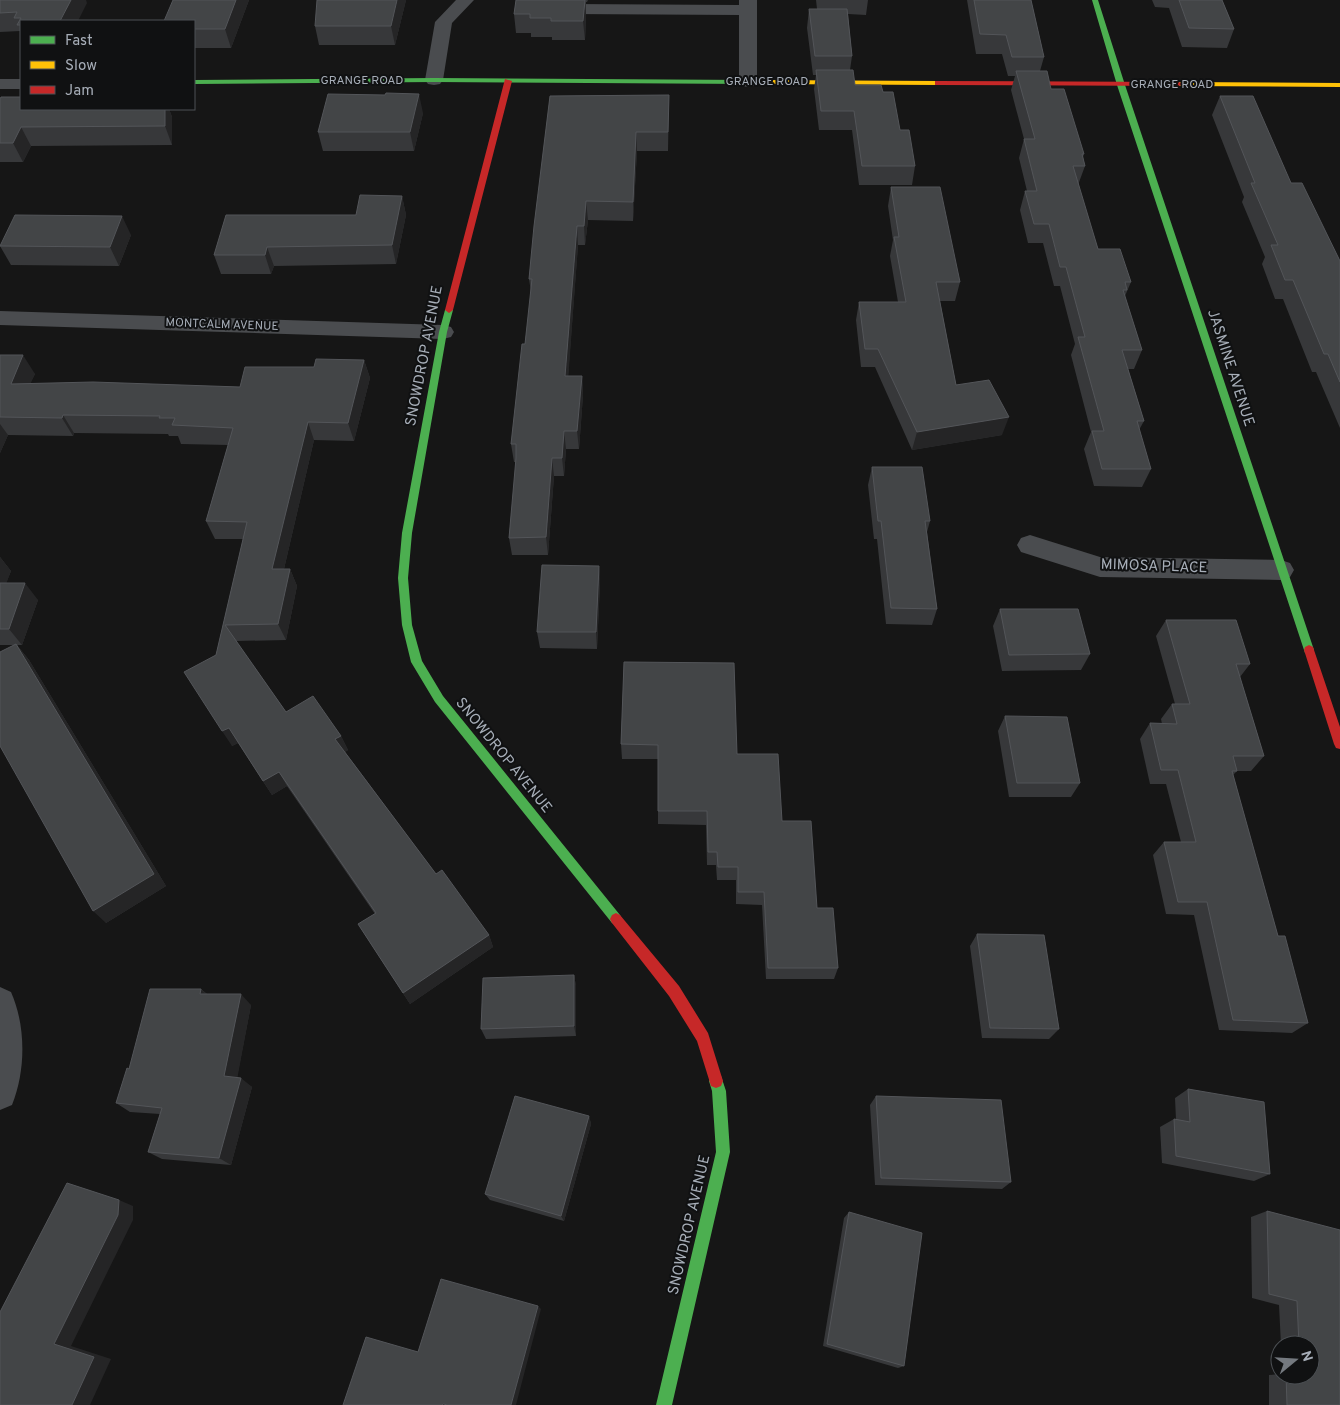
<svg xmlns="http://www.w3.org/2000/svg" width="1340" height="1405" viewBox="0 0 1340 1405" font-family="Overpass,sans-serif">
<rect width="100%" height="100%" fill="#161616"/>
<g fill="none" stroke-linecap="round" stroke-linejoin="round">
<path fill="#4a4c4f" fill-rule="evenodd" d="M456 0H474L452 23 443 80 440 84 434 85 428 84 425 80 435 22Z
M739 0H757V82L754 86 748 87 742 86 739 82V15L569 14 563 13 560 9 563 5 569 4 739 5Z
M0 79H21V89H0Z
M0 311 443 325 451 327 454 332 451 337 443 339 0 325Z
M1030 535 1100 557 1281 560 1290 563 1294 570 1290 577 1281 580 1100 577 1021 552 1017 545 1021 538Z
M0 987 11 992C26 1026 26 1070 12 1105L0 1110Z"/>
<path fill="#4caf50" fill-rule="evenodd" d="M1092 0H1098L1125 85 1314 650 1313 653H1305L1304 650 1117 85Z
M434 78 751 80 755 82 751 84 434 82 194 84V80Z
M449 307 453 310 447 332 412 533 408 578 412 625 422 661 443 696 620 915 622 919 620 923 616 925 612 923 435 702 411 662 402 625 398 578 402 533 439 332 445 310Z
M716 1074 721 1076 726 1091 730 1152 672 1405H656L716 1152 712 1091 709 1081 711 1076Z"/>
<path fill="#ffc107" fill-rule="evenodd" d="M748 80 938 81 942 83 938 85 751 84H748Z
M1176 82 1340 83V87L1179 86 1175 84Z"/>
<path fill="#c62828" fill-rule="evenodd" d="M505 79 512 81 453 310 449 313 445 310Z
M935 81 1179 82 1183 84 1179 86 938 85H935Z
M1309 645 1313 647 1314 650 1340 727V749L1336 748 1334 744 1304 650 1305 647Z
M616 913 620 915 679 986 708 1033 723 1081 721 1086 716 1088 711 1086 697 1041 669 996 612 923 610 919 612 915Z"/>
</g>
<path fill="#37383a" d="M0 0 87 3 21 21V34L20 31 0 32Z
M173 0H249L231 48H194V21Z
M406 0 395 45H319L315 26Z
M516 0H588L587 2H586V16L585 40H552V37H531V33H516L514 14Z
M816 0H868L866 15 848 14 852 56 850 70 855 85 883 92 915 166 912 185H859L852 130H819L814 89 816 75H813L807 28 809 9H817Z
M967 0H1031L1044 57 1040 71 1051 89 1084 154 1083 157 1085 166 1078 185 1098 249 1131 282 1125 296 1142 350 1134 369H1128L1144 421 1139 430 1151 469 1142 487 1094 486 1084 449 1091 432 1071 355 1075 344 1060 286H1054L1043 243H1028L1020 210 1025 191H1027L1019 158 1024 139 1011 90 1015 76H1008L1002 54H976Z
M1152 0H1222L1234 29 1227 48 1182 47 1169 8 1155 7Z
M669 95 668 151H637L633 221 588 220 585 245H578L568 376H582L583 395 579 449H566L564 476H554L548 555H512L509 538 516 462H514L511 444 525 344 531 292 529 279 550 96Z
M1220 96 1291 183 1340 261V428L1316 372H1312L1283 299H1275L1262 264 1265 257 1242 202 1244 197 1212 115Z
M0 99 21 109H169L172 117V145L31 146 23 162H0Z
M423 113 414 151H323L318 132Z
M891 187 960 282 955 301H940L956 385 1002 435 912 450 875 367H861L856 320 859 302H898L890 256 893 240 888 206Z
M402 196 406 215 396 264 274 266 271 274H221L214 255 356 215Z
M131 235 119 266 11 265 0 246Z
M0 355 35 374 30 383 240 387 314 367 364 360 370 378 354 441 314 440 284 569H290L297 586 286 640 236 641 286 712 341 736 348 750 345 752 436 874 489 935 493 947 410 1004 358 924 375 914 287 786 272 795 238 743 232 746 216 655 243 539H215L206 521 228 445 181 444 178 436H169L168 434 74 433 73 436 8 435 0 453Z
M872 467 930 521 927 532 937 609 932 625 886 624 877 539H874L868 485Z
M0 557 11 571 6 583 38 600 22 645H17L29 660 166 886 106 923 13 645H0Z
M599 566 600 582 597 649 540 648 537 632Z
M1000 609 1090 654 1081 670 1002 671 993 626Z
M1166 620 1250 664 1240 677 1264 756 1251 771H1237L1233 775 1278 936 1308 1023 1292 1033 1219 1030 1194 915 1166 914 1153 855 1164 842H1181L1166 784H1150L1140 739 1150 723 1162 724 1161 719 1172 704H1175L1156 636Z
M624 662 737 754 782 821 817 908 838 968 834 979H766L762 905 736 904V880H717L716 865H707L706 825 658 824V759H622L621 744Z
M1005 716 1080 783 1071 797H1009L998 731Z
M977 934 1059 1029 1049 1039 982 1038 970 946Z
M574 975 576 986V1036L486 1039 481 1029Z
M201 989 207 994 251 1005 237 1077 252 1087 231 1165 162 1159 148 1152 160 1114 130 1112 116 1103 129 1069Z
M1188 1089 1270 1174 1254 1181 1162 1163 1160 1127 1174 1119 1176 1120 1175 1098Z
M876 1096 1011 1182 1002 1189 875 1185 870 1105Z
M589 1116 591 1124 564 1221 490 1200 485 1194Z
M1267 1211 1340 1405H1269V1375L1280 1374V1375H1310V1345H1281L1279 1305 1252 1298 1251 1217Z
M849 1212 904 1366 898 1368 823 1346 844 1218Z"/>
<path fill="#252526" d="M71 0H86L87 3 78 21H60Z
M236 0H249L231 48 225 29Z
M397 0H406L395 45 391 26Z
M585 0 586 16 585 40 583 21Z
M419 94 423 113 414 151 410 132Z
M165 109H169L172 117V145L165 126Z
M21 127 31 146 23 162 13 143Z
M636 132 637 151 633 221V202Z
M402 196 406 215 396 264 392 245Z
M586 201 588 220 585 245 584 226Z
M122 216 131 235 119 266 110 247Z
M577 226 578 245 567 395 565 376Z
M267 247 274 266 271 274 265 255Z
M23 355 35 374 22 402 11 384Z
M364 360 370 378 354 441 348 423Z
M582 376 583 395 579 449 577 431Z
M63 415 74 433 73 436 62 418Z
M1009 417 1002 435 912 450 917 432Z
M308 422 314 440 280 586 272 569Z
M0 424 8 435 0 453Z
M564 431 566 449 564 476 562 458Z
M552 458 554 476 548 555 546 537Z
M0 557 11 571 0 600Z
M599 566 600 582 597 649 596 632Z
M290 569 297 586 286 640 278 624Z
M25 583 38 600 22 645 9 629Z
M16 644 29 660 166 886 106 923 93 911Z
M229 728 238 743 232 746 222 731Z
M341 736 348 750 342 754 335 739Z
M279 772 287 786 272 795 263 781Z
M489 935 493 947 410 1004 403 993Z
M574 975 576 986V1036L574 1026Z
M201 989 213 1000 200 994Z
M241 994 251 1005 236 1085 224 1076Z
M241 1078 252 1087 231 1165 219 1158Z
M589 1116 591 1124 564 1221 561 1216Z
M119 1200 133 1206V1220L71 1346 111 1359 90 1405H72L54 1344Z
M538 1306 541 1309 516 1405H511Z"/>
<path fill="#434547" stroke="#535559" d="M0 0H71L60 21H21V25H17L21 18H14L17 12 0 13Z
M173 0H236L225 29H194V21H164Z
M317 0H397L391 26H315Z
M516 0H585L583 21H551V18H530V14H514Z
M974 0H1031L1044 57H1012L1006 35 980 34Z
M1179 0H1222L1234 29 1189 28Z
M809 9H847L852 56H815Z
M816 70H853L855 85H881L883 92H893L900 130H909L915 166H862L854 111H821Z
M1016 71H1047L1051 89H1064L1084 154H1082L1085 166H1073L1098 249H1120L1131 282H1125L1127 290H1123L1142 350H1122L1144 421H1137L1151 469H1102L1092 431H1104L1078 337H1085L1066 267H1060L1049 224H1034L1025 191H1037L1024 139H1035Z
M386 93 419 94 410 132H318L328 94 385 95Z
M669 95 668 132H636L633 202 586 201 584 226H577L565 376H582L577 431H564L562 458H552L546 537 509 538 516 458V444H511L522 344H525L532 279H529L534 226 550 96Z
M1220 96H1253L1291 183H1302L1340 261V382L1328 354H1324L1293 280H1285L1271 245H1278L1251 183H1255Z
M1 97H21V109H165V126L21 127 13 143H0V99Z
M891 187H940L960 282H936L956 385 989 380 1009 417 917 432 878 349H865L859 302H906L894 237H899Z
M360 195 402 196 392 245 267 247 265 255H214L226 215H356Z
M15 215 122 216 110 247 0 246Z
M0 355H23L11 384 93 382 240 387 245 367H314L316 359 364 360 348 423 308 422 272 569H290L278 624 225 625 286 712 313 696 341 736 335 739 436 874 442 870 489 935 403 993 358 924 376 913 279 772 263 781 229 728 222 731 184 672 216 655 247 522 206 521 233 428 172 425 175 418H159L160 416 63 415 62 418 0 417Z
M872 467H922L930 521H925L937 609 891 608 881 521H878Z
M542 565 599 566 596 632H537Z
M0 583H25L9 629H0Z
M1000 609H1078L1090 654 1009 655Z
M1166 620H1236L1250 664H1236L1264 756H1233L1237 771H1232L1278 936H1285L1308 1023 1233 1020 1207 902H1178L1164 842H1196L1178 770H1161L1150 723 1177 724 1172 704H1190Z
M16 644 154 874 93 911 0 746V652Z
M624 662 734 663 737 754H778L782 821H811L817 908H833L838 968H768L764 892H738V867H718L717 852H708L707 811H658V745L621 744Z
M1005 716 1067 717 1080 783H1017Z
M977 934 1044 935 1059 1029 990 1028Z
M574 975V1026L481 1029 483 978Z
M150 989H201L200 994H241L224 1076 241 1078 219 1158 148 1152 162 1108 116 1103 127 1068 129 1069Z
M1188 1089 1264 1102 1270 1174 1176 1156 1174 1119 1190 1122Z
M515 1096 589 1116 561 1216 485 1194Z
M876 1096 1001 1100 1011 1182 881 1178Z
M67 1183 119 1200 118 1215 54 1344 94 1357 72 1405H0V1312Z
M1267 1211 1340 1230V1405H1287L1286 1375H1293L1300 1377V1375H1310V1345H1299L1297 1301 1269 1294Z
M849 1212 922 1233 904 1366 827 1344Z
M441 1279 538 1306 511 1405H448L443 1404 442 1405H343L366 1337 418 1352Z"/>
<g text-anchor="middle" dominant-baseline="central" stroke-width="4" stroke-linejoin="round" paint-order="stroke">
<g font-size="12" fill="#a7aeb8" stroke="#101112">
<text x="362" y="81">GRANGE ROAD</text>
<text x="767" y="82">GRANGE ROAD</text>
<text x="1172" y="85">GRANGE ROAD</text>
<text transform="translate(222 325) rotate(2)">MONTCALM AVENUE</text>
</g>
<g font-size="15" fill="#a7aeb8" stroke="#101112">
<text transform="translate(425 356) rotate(-79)">SNOWDROP AVENUE</text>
<text transform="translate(1230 368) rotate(72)">JASMINE AVENUE</text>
<text transform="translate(1154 567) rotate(2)">MIMOSA PLACE</text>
<text transform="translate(503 756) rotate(51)">SNOWDROP AVENUE</text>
<text transform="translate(690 1225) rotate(-77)">SNOWDROP AVENUE</text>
</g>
</g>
<rect x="20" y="20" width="175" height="90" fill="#101112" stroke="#4c5054"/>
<rect x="30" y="36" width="25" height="8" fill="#4caf50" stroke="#4c5054"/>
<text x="65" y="45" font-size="15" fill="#a7aeb8">Fast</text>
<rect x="30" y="61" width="25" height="8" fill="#ffc107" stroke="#4c5054"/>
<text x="65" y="70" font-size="15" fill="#a7aeb8">Slow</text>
<rect x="30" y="86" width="25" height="8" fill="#c62828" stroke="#4c5054"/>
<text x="65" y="95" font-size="15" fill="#a7aeb8">Jam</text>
<g transform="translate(1295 1360) rotate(72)"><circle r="24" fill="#101112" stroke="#4c5054"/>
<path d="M0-4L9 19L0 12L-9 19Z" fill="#74797f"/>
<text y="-8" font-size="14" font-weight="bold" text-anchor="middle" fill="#a7aeb8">N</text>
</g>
</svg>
